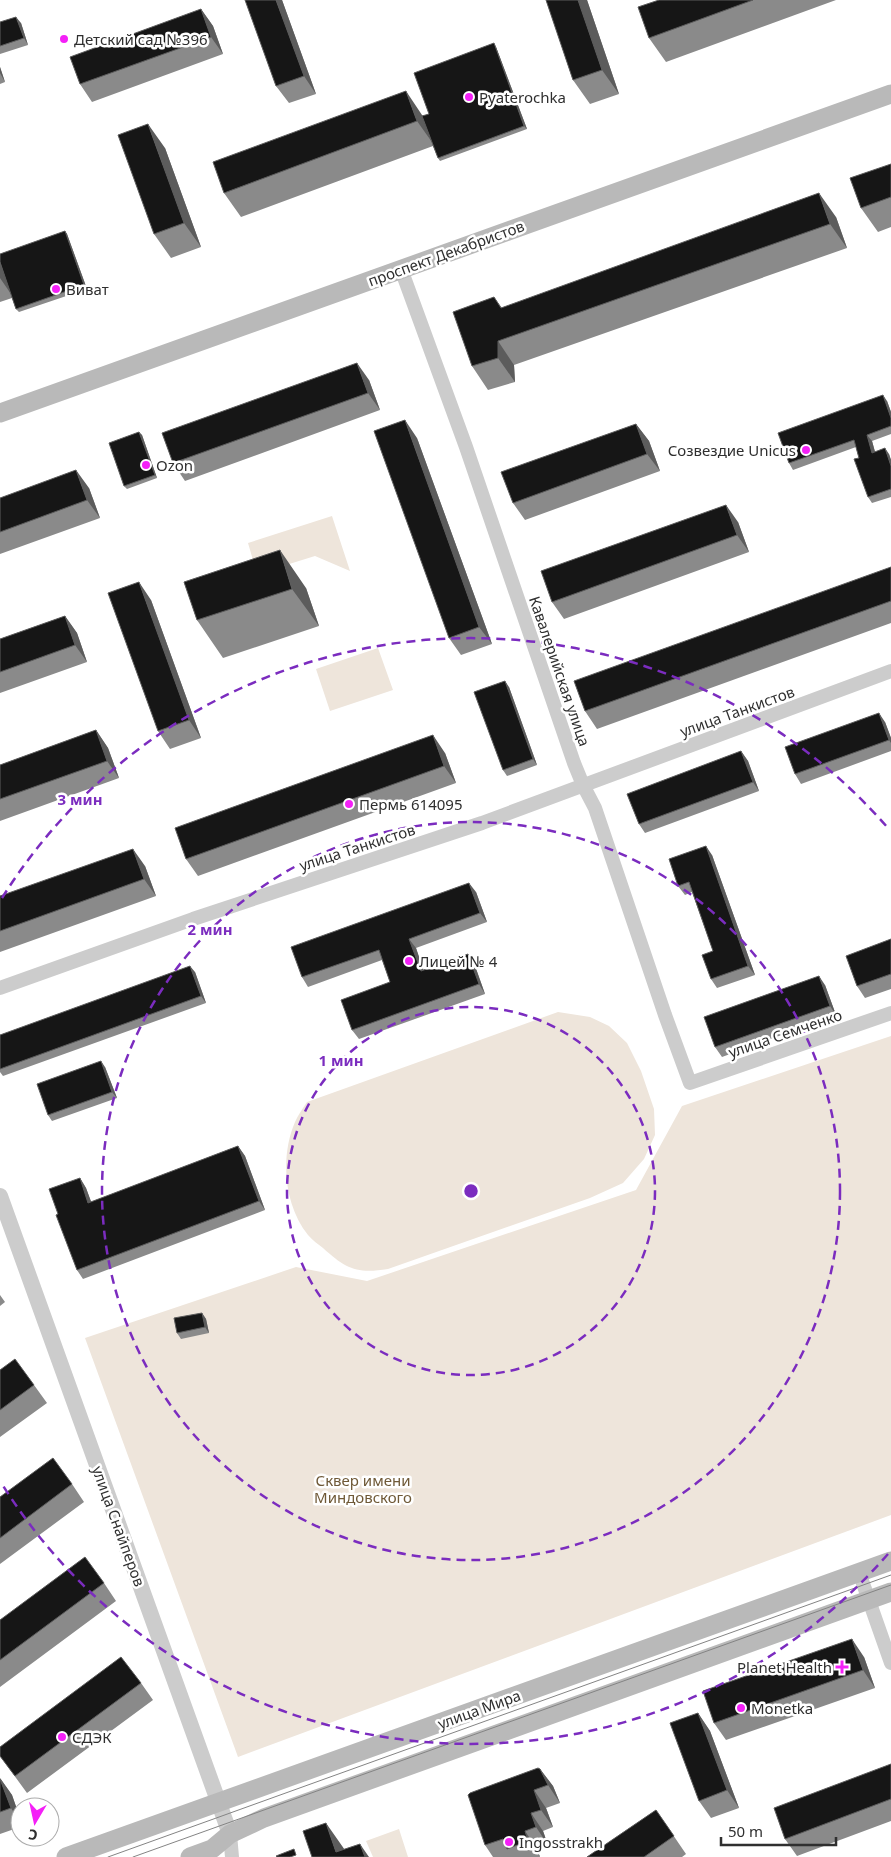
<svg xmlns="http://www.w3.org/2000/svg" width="891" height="1857" viewBox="0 0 891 1857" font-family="'Noto Sans',sans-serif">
<rect width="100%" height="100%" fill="#fff"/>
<path fill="#eee5db" d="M332 516 350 571 315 556 257 574 248 543Z
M378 648 393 690 330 711 316 669Z
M558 1012 590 1017 609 1026 627 1043 641 1071 654 1109 655 1135 644 1159 623 1183 590 1198 388 1269C357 1274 346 1269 323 1248 318 1244 312 1240 308 1235 284 1205 280 1157 295 1122 298 1115 303 1108 307 1102Z
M891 1036V1515L238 1757 85 1338 296 1267 367 1281 636 1190 682 1106Z
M399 1829 408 1857H373L366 1841Z"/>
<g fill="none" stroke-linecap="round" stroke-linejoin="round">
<path stroke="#ccc" stroke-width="14" d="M401 269 466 447 574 763 583 785 595 808 665 1015 690 1083 891 1013
M0 988 193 919 482 823 891 671
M859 1572 891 1663
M230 1834 232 1857"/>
<path stroke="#ccc" stroke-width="16" d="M0 1196 230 1834"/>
<path stroke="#b9b9b9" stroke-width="19" d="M0 413 891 94
M66 1857 891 1561
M190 1857 212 1849 230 1834 264 1818 891 1592"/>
<path stroke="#848484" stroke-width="1" d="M108 1857 891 1575
M133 1857 891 1585"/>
</g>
<path fill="#8a8a8a" d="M282 0 316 94 289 103 276 86Z
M546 0H587L619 94 590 104 573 80Z
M659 0H836L666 62 649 38Z
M201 9 213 26 223 54 92 102 80 84Z
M0 22 21 23 28 45 0 54Z
M496 47 527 129 440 161 438 158 433 146 241 217 224 193 422 115 423 116 429 114Z
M0 67 5 82 0 84Z
M165 148 201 247 171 258 154 234Z
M891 164V227L878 232 861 208Z
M836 217 847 248 514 365 515 382 488 390 472 366 494 297 502 308Z
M65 231 67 234 87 289 19 312 16 309 12 298 0 302V263Z
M369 380 380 410 185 481 173 463Z
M887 401 891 412V434L872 441 875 452 889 454 891 460V497L872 503 868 497 856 447 793 470 789 463Z
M636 424 649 441 660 471 525 520 513 503Z
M139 432 142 435 157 478 127 489 124 486Z
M417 438 492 644 461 655 449 638Z
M89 488 100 518 0 554V498Z
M738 522 749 552 564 619 552 602Z
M891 567V623L597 729 585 711Z
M184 582 306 588 319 626 223 658 197 620Z
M151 600 201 738 170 749 158 731Z
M65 616 77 633 87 662 0 693V639Z
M509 687 537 765 507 776 503 770Z
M885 722 891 738V751L801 784 795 774Z
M96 730 108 748 119 778 0 821V765Z
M741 751 748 761 759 791 645 833 639 824Z
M445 753 456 783 198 876 186 859Z
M712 855 755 975 717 988 711 979 713 951 692 892 685 895 678 886Z
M145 866 156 896 0 952V896Z
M476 892 487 922 416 948 423 970 474 963 485 994 359 1039 352 1030 390 982 382 960 308 987 302 977Z
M891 939V989L865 998 857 986Z
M195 972 206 1003 3 1076 0 1072V1035Z
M825 985 836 1015 722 1057 715 1047Z
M105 1067 117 1098 52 1121 48 1115Z
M238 1146 245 1156 265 1210 83 1279 77 1270 58 1214 80 1178 86 1188 91 1202Z
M0 1295 5 1302 0 1306Z
M202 1313 206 1319 209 1333 181 1339 177 1333Z
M0 1370 34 1385 47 1403 0 1437Z
M72 1484 84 1502 0 1564V1497Z
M104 1583 116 1601 0 1687V1620Z
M864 1657 875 1688 726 1740 714 1723Z
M141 1683 153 1700 27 1793 0 1756Z
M698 1713 710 1731 739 1808 711 1818 699 1801Z
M891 1764V1821L797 1856 785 1839Z
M540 1769 553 1786 560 1803 546 1808 553 1827 543 1831 548 1845 537 1849 540 1857H493L485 1845Z
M0 1778 12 1795 20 1818V1827L0 1834Z
M656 1810 686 1854 682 1857H587Z"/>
<path fill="#5c5c5c" d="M276 0H282L316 94 304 76Z
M578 0H587L619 94 602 70Z
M201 9 213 26 223 54 211 37Z
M16 17 21 23 28 45 24 38Z
M494 43 496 47 527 129 524 126Z
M0 67 5 82 0 73Z
M406 91 422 115 434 145 417 121Z
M148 124 165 148 201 247 184 223Z
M819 193 836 217 847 248 830 224Z
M65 231 67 234 87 289 84 285Z
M0 263 13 297 0 278Z
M498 341 514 365 515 382 498 358Z
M357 363 369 380 380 410 368 393Z
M883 395 887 401 891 412V418Z
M405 420 417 438 492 644 479 627Z
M636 424 649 441 660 471 647 454Z
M139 432 142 435 157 478 155 475Z
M867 435 872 441 877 459 872 453Z
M885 448 889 454 891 460V466Z
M76 470 89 488 100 518 87 500Z
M726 505 738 522 749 552 737 535Z
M280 550 306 588 319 626 292 589Z
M139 582 151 600 201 738 189 720Z
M65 616 77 633 87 662 75 645Z
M505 681 509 687 537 765 533 759Z
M879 713 885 722 891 738V743L889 740Z
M96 730 108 748 119 778 107 761Z
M433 735 445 753 456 783 444 766Z
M741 751 748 761 759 791 753 782Z
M706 846 712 855 755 975 748 966Z
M133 849 145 866 156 896 144 879Z
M469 883 476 892 487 922 480 913Z
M409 939 416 948 427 980 421 971Z
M468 954 474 963 485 994 479 984Z
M190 966 195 972 206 1003 201 996Z
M819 976 825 985 836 1015 830 1006Z
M101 1061 105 1067 117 1098 112 1092Z
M238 1146 245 1156 265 1210 259 1201Z
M80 1178 86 1188 95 1212 88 1203Z
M202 1313 206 1319 209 1333 205 1327Z
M852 1639 864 1657 875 1688 863 1670Z
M698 1713 710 1731 739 1808 727 1790Z
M540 1769 553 1786 560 1803 548 1785Z
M0 1778 12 1795 20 1818V1822L11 1808Z
M534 1790 546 1808 553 1827 541 1810Z
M531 1813 543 1831 548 1845 536 1827Z
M326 1823 347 1853 336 1852Z
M525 1831 537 1849 540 1857 528 1841Z
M360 1844 369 1857H365Z"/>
<path fill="#161616" stroke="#5c5c5c" d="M245 0H276L304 76 276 86Z
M546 0H578L602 70 573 80Z
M659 0H753L649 38 638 7Z
M201 9 211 37 80 84 70 57Z
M16 17 24 38 0 46V22Z
M494 43 524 126 438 158 422 116 429 114 414 73Z
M406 91 417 121 224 193 213 162Z
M148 124 184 223 154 234 118 135Z
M891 164V197L861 208 850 178Z
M819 193 830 224 498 341V358L472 366 453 312 494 297 501 308Z
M65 231 84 285 16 309 0 262V254Z
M357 363 368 393 173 463 162 433Z
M883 395 891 418V426L867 435 872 453 885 448 891 466V489L868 497 854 459 859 458 854 440 789 463 778 433Z
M405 420 479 627 449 638 374 431Z
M636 424 647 454 513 503 501 472Z
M139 432 155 475 124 486 109 443Z
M76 470 87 500 0 532V498Z
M726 505 737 535 552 602 541 571Z
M280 550 292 589 197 620 184 582Z
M891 567V601L585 711 574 681Z
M139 582 189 720 158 731 108 593Z
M65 616 75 645 0 672V639Z
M505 681 533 759 503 770 474 692Z
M879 713 889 740 795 774 785 747Z
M96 730 107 761 0 799V765Z
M433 735 444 766 186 859 175 828Z
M741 751 753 782 639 824 627 794Z
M706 846 748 966 711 979 702 955 713 951 689 882 678 886 669 859Z
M133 849 144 879 0 931V896Z
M469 883 480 913 409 939 421 971 468 954 479 984 352 1030 341 1000 390 982 379 950 302 977 291 947Z
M891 939V974L857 986 846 956Z
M190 966 201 996 0 1069V1035Z
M819 976 830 1006 715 1047 704 1017Z
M101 1061 112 1092 48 1115 37 1084Z
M238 1146 259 1201 77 1270 56 1215 58 1214 49 1189 80 1178 88 1203Z
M202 1313 205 1327 177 1333 174 1318Z
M15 1359 34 1385 0 1410V1370Z
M53 1458 72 1484 0 1538V1497Z
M85 1557 104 1583 0 1660V1620Z
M852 1639 863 1670 714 1723 703 1691Z
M121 1657 141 1683 15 1776 0 1756V1747Z
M698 1713 727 1790 699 1801 670 1723Z
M891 1764V1799L785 1839 774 1808Z
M538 1768 540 1769 548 1785 534 1790 541 1810 531 1813 536 1827 525 1831 528 1841 507 1849 503 1839 485 1845 468 1795 470 1793Z
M0 1779 11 1808 0 1812Z
M656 1810 674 1836 644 1857H587Z
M326 1823 336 1852 360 1844 365 1857H312L303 1831Z
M294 1849 296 1855 290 1857H277L276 1856Z"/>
<g fill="none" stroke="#7b2cbf" stroke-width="2.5" stroke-dasharray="9 6">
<circle cx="471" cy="1191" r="184"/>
<circle cx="471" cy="1191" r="369"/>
<path d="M888 1554A553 553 0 0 1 2 1484M2 898A553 553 0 0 1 888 828"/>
</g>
<g fill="#f420f7" stroke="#fff" stroke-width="2">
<circle cx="64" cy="39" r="5"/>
<circle cx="469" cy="97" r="5"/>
<circle cx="56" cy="289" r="5"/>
<circle cx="806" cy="450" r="5"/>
<circle cx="146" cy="465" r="5"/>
<circle cx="349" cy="804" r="5"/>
<circle cx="409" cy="961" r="5"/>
<path d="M839.5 1659.5h5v5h5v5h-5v5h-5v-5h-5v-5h5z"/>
<circle cx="741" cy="1708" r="5"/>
<circle cx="62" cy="1737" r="5"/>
<circle cx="509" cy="1842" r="5"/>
</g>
<g text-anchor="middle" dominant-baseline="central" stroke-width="5" stroke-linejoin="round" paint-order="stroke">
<g font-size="15" fill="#2f2f2f" stroke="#fff" text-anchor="start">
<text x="74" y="39">Детский сад №396</text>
<text x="479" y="97">Pyaterochka</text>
<text x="66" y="289">Виват</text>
<text x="796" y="450" text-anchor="end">Созвездие Unicus</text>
<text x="156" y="465">Ozon</text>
<text x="359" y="804">Пермь 614095</text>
<text x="419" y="961">Лицей № 4</text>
<text x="832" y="1667" text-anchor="end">Planet Health</text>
<text x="751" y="1708">Monetka</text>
<text x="72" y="1737">СДЭК</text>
<text x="519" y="1842">Ingosstrakh</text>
</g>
<g font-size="15" fill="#2f2f2f" stroke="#fff">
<text transform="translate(446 253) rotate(-20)">проспект Декабристов</text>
<text transform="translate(560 671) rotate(71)">Кавалерийская улица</text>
<text transform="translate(737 711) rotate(-20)">улица Танкистов</text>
<text transform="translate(357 847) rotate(-18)">улица Танкистов</text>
<text transform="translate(785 1033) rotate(-19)">улица Семченко</text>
<text transform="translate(119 1526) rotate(70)">улица Снайперов</text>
<text transform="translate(479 1709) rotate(-20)">улица Мира</text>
</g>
<g font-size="15" fill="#6f5937" stroke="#fff">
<text x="363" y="1480">Сквер имени<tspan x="363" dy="17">Миндовского</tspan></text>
</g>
</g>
<circle cx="471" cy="1191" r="8" fill="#7b2cbf" stroke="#fff" stroke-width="2.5"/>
<g font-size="15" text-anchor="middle" font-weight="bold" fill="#7b2cbf" stroke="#fff" stroke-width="5" stroke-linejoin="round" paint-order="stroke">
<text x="80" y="805">3 мин</text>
<text x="210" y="935">2 мин</text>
<text x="341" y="1066">1 мин</text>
</g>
<g transform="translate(35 1822) rotate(189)"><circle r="24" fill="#ffffff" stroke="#acacac"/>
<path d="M0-4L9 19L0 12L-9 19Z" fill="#f420f7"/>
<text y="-8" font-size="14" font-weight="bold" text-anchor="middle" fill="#2f2f2f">С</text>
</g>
<path d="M721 1837v8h115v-8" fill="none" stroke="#2f2f2f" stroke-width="2.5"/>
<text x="728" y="1837" font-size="15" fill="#2f2f2f" stroke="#ffffff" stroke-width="4" paint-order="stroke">50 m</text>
</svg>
